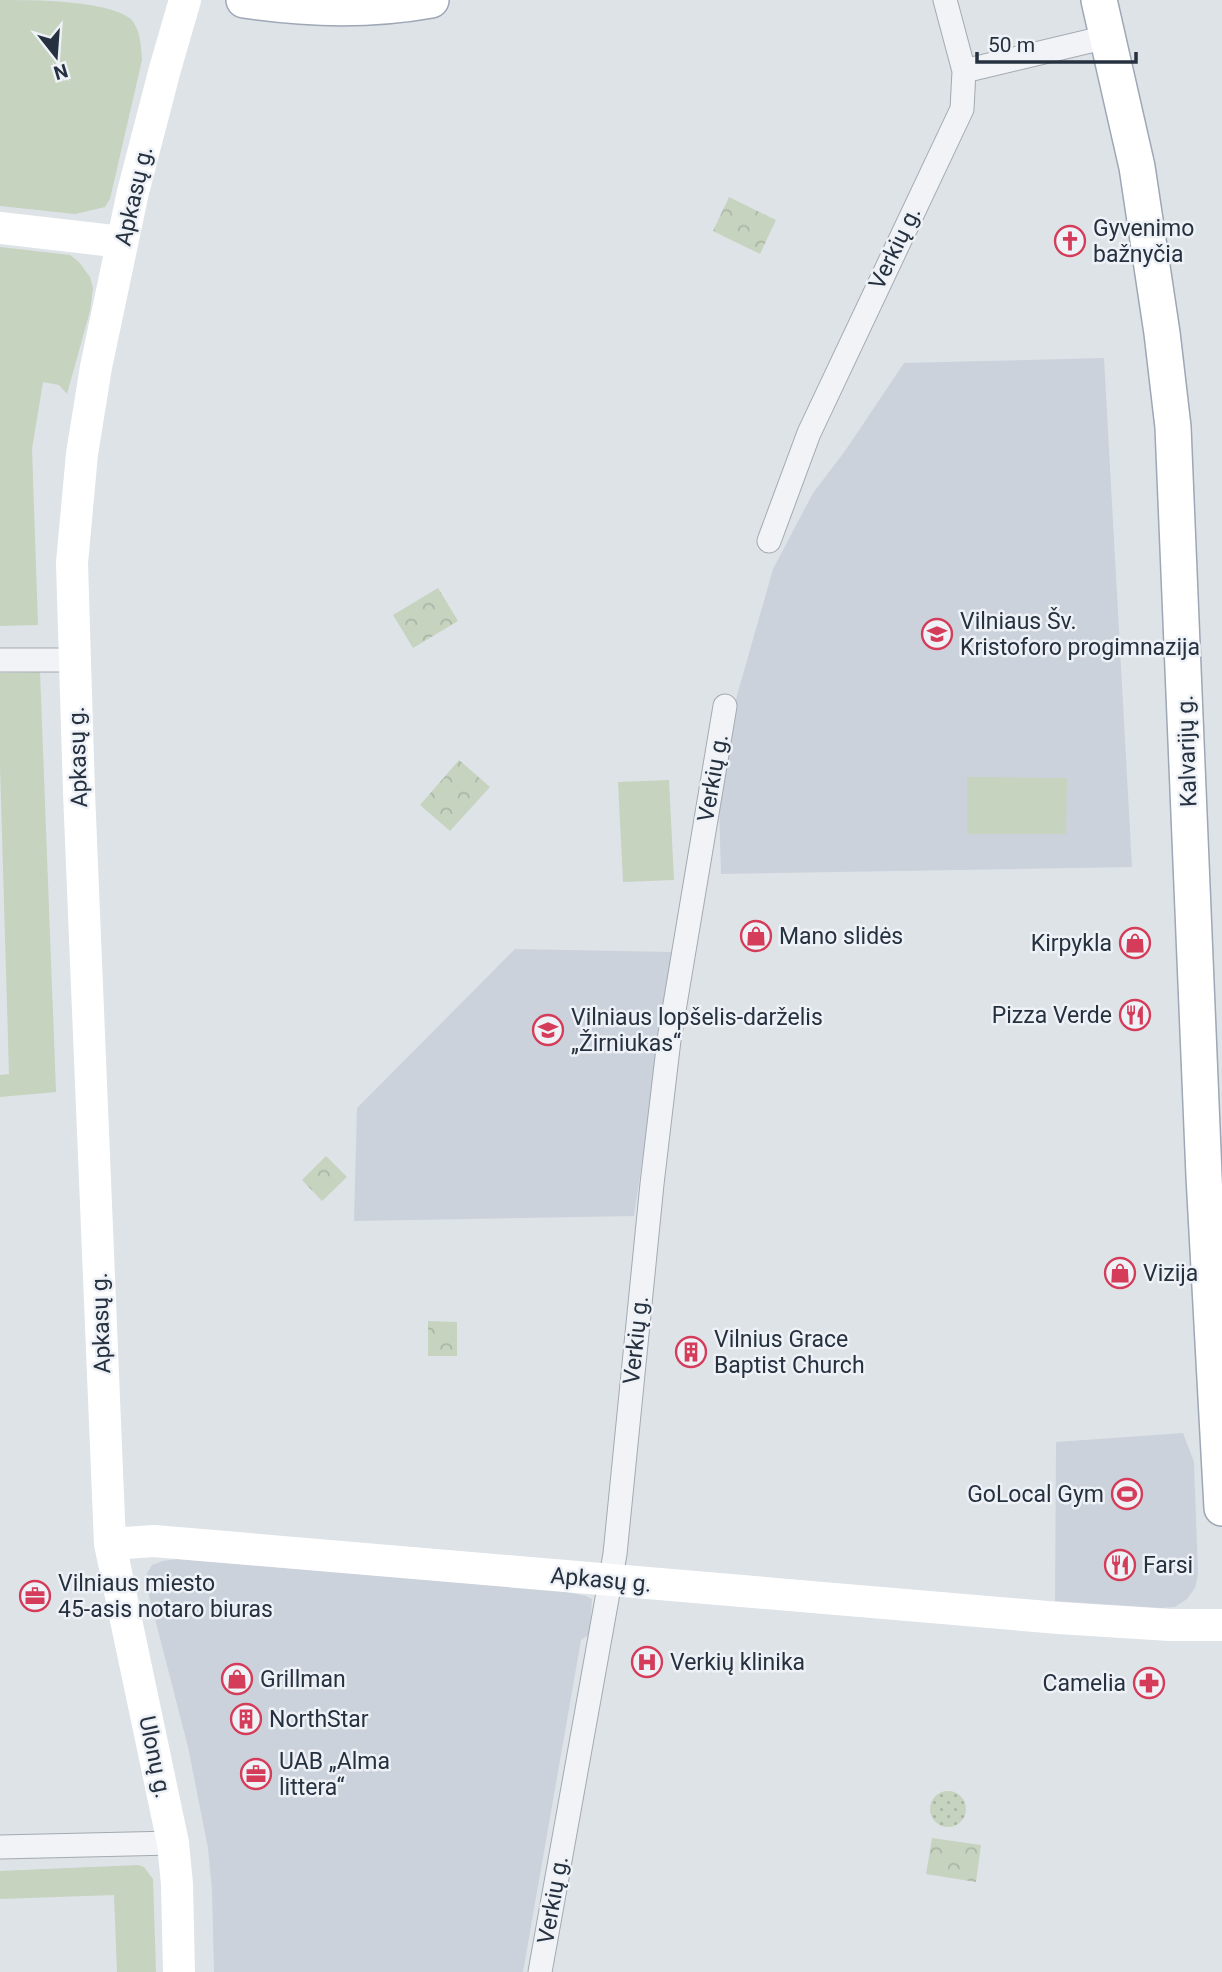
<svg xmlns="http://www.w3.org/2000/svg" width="1222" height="1972" viewBox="0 0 1222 1972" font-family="Roboto,sans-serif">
<defs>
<pattern id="park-crowns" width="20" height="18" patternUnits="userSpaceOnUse" patternTransform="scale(1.75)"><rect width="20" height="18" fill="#c5d3bf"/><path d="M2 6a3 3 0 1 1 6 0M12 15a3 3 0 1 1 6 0" fill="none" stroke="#a9b6a5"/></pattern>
<pattern id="garden-dots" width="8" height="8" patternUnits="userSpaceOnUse" patternTransform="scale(1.75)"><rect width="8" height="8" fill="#c5d3bf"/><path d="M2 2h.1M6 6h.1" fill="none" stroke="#a9b6a5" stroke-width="1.8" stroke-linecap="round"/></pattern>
</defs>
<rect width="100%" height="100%" fill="#dee3e8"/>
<path fill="#ccd2db" d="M1104 358 1132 867 721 874 719 804 736 699 773 569 813 493 845 451 904 363Z
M515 949 673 952 634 1216 354 1221 357 1108Z
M1183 1433 1194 1462 1198 1574 1195 1588 1187 1599 1175 1607 1161 1608 1055 1601 1056 1442Z
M178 1559 562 1591 586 1596 592 1599 590 1634 581 1640 523 1972H214L212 1890 208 1848 188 1747 146 1584 147 1573 152 1565 163 1561Z"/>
<path fill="#c5d3bf" d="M0 0C34 0 107 0 131 19 141 31 141 46 142 60L110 199 105 207 75 214 0 206Z
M0 247 70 255 79 262 90 277 93 288 90 311 67 394 59 385 43 382 32 449 38 625 0 626Z
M40 672 56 1092 0 1097V1075L9 1074 0 766V673Z
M967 777 1067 778 1066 834H967Z
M669 780 674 880 623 882 618 782Z
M138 1865 144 1867 153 1879 156 1972H117L114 1895 0 1899V1871Z"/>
<path fill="url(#park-crowns)" d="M729 197 776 220 760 254 713 231Z
M438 588 458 621 413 648 393 615Z
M459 760 490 787 450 831 420 805Z
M326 1156 347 1177 322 1201 302 1180Z
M428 1321 457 1322V1356H428Z
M932 1838 981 1845 976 1882 926 1874Z"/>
<path fill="url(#garden-dots)" d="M930 1809a18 18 0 1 1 36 0a18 18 0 1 1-36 0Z"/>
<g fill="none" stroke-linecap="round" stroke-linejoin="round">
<g stroke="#a3aab2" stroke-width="25">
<path id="street" d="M964 71 1107 37
M769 541 809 433 962 109 964 71 945 0
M0 660H74
M0 1847 173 1843
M540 1972 615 1554 652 1184 669 1040 725 706"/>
</g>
<g stroke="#9da7b5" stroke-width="38">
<path id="primary" d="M244 0C304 9 370 11 431 0
M1099 0 1137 167 1162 333 1173 427 1204 1176 1222 1508"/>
</g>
<use href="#street" stroke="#f1f3f7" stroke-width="23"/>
<path stroke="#fff" stroke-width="32" d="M0 228 122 242
M110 1544 154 1541 1059 1618 1170 1625H1222
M179 1972 177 1884 173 1843 110 1544 79 792 72 563 82 454 96 367 133 192 165 69 185 0"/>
<use href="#primary" stroke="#fff" stroke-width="35"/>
</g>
<defs>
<g id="church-ring" transform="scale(1.575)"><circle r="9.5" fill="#eef1f6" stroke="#d43c59" stroke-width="1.5"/><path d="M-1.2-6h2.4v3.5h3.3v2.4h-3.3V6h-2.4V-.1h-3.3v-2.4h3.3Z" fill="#d43c59"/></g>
<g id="school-ring" transform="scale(1.575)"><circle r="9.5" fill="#eef1f6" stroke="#d43c59" stroke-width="1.5"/><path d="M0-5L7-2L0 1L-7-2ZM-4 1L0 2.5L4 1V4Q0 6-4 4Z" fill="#d43c59"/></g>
<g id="shop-ring" transform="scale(1.575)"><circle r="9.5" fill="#eef1f6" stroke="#d43c59" stroke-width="1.5"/><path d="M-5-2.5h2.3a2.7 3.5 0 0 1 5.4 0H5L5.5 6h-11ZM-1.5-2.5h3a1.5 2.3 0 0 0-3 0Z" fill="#d43c59"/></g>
<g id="restaurant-ring" transform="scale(1.575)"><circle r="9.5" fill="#eef1f6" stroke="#d43c59" stroke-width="1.5"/><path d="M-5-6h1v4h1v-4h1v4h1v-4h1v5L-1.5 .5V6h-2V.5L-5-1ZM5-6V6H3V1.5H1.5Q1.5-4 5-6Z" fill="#d43c59"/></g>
<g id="building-ring" transform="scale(1.575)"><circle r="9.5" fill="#eef1f6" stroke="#d43c59" stroke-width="1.5"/><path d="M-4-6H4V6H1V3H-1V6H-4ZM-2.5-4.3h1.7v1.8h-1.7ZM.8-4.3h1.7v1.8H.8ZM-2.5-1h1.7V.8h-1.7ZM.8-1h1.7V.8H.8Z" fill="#d43c59"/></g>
<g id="stadium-ring" transform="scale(1.575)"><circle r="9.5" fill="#eef1f6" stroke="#d43c59" stroke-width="1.5"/><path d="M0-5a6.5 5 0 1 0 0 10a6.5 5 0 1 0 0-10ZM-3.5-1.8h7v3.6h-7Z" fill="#d43c59"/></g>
<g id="office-ring" transform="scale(1.575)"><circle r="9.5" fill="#eef1f6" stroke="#d43c59" stroke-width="1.5"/><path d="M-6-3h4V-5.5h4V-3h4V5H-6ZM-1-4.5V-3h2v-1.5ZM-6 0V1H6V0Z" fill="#d43c59"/></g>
<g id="hospital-ring" transform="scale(1.575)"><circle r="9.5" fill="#eef1f6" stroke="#d43c59" stroke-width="1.5"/><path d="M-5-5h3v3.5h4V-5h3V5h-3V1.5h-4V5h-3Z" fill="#d43c59"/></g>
<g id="pharmacy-ring" transform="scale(1.575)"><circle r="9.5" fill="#eef1f6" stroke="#d43c59" stroke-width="1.5"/><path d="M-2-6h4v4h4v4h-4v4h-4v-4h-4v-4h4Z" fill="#d43c59"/></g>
</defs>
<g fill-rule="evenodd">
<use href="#church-ring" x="1070" y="241"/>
<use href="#school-ring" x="937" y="634"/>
<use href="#shop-ring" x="756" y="936"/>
<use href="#shop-ring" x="1135" y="943"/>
<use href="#restaurant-ring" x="1135" y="1015"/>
<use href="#school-ring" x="548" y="1030"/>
<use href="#shop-ring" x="1120" y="1273"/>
<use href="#building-ring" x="691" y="1352"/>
<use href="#stadium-ring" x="1127" y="1494"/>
<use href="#restaurant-ring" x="1120" y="1565"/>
<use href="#office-ring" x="35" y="1596"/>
<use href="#hospital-ring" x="647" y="1662"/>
<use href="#shop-ring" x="237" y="1679"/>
<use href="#pharmacy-ring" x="1149" y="1683"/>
<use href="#building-ring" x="246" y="1719"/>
<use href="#office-ring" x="256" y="1774"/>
</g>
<g text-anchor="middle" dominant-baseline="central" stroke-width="5" stroke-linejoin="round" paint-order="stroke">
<g font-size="23" fill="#263140" stroke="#eef1f6">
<text transform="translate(134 196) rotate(-77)">Apkasų g.</text>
<text transform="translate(895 248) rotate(-64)">Verkių g.</text>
<text transform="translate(1187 751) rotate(-92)">Kalvarijų g.</text>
<text transform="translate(78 757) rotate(-92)">Apkasų g.</text>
<text transform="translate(713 778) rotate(-80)">Verkių g.</text>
<text transform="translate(101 1323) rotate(-92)">Apkasų g.</text>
<text transform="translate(636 1340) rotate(-84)">Verkių g.</text>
<text transform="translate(601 1580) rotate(5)">Apkasų g.</text>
<text transform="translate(155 1757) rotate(78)">Ulonų g.</text>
<text transform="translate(553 1900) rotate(-80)">Verkių g.</text>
</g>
<g font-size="23" fill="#263140" stroke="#eef1f6" text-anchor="start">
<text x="1093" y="228">Gyvenimo<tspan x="1093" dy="26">bažnyčia</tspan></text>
<text x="960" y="621">Vilniaus Šv.<tspan x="960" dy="26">Kristoforo progimnazija</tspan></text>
<text x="779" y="936">Mano slidės</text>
<text x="1112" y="943" text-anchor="end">Kirpykla</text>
<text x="1112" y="1015" text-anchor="end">Pizza Verde</text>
<text x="571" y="1017">Vilniaus lopšelis-darželis<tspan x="571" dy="26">„Žirniukas“</tspan></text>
<text x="1143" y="1273">Vizija</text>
<text x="714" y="1339">Vilnius Grace<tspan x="714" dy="26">Baptist Church</tspan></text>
<text x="1104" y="1494" text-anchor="end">GoLocal Gym</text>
<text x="1143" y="1565">Farsi</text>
<text x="58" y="1583">Vilniaus miesto<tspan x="58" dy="26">45-asis notaro biuras</tspan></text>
<text x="670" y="1662">Verkių klinika</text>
<text x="260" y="1679">Grillman</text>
<text x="1126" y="1683" text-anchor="end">Camelia</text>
<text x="269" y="1719">NorthStar</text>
<text x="279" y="1761">UAB „Alma<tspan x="279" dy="26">littera“</tspan></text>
</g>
</g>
<g transform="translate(56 56) rotate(163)" stroke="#eef1f6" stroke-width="5" paint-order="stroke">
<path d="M0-5L12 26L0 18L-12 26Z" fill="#263140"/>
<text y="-10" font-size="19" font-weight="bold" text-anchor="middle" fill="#263140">N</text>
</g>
<path d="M977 52v10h159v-10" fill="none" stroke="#263140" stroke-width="3.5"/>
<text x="988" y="52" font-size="21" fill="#263140" stroke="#eef1f6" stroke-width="5" paint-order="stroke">50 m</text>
</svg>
